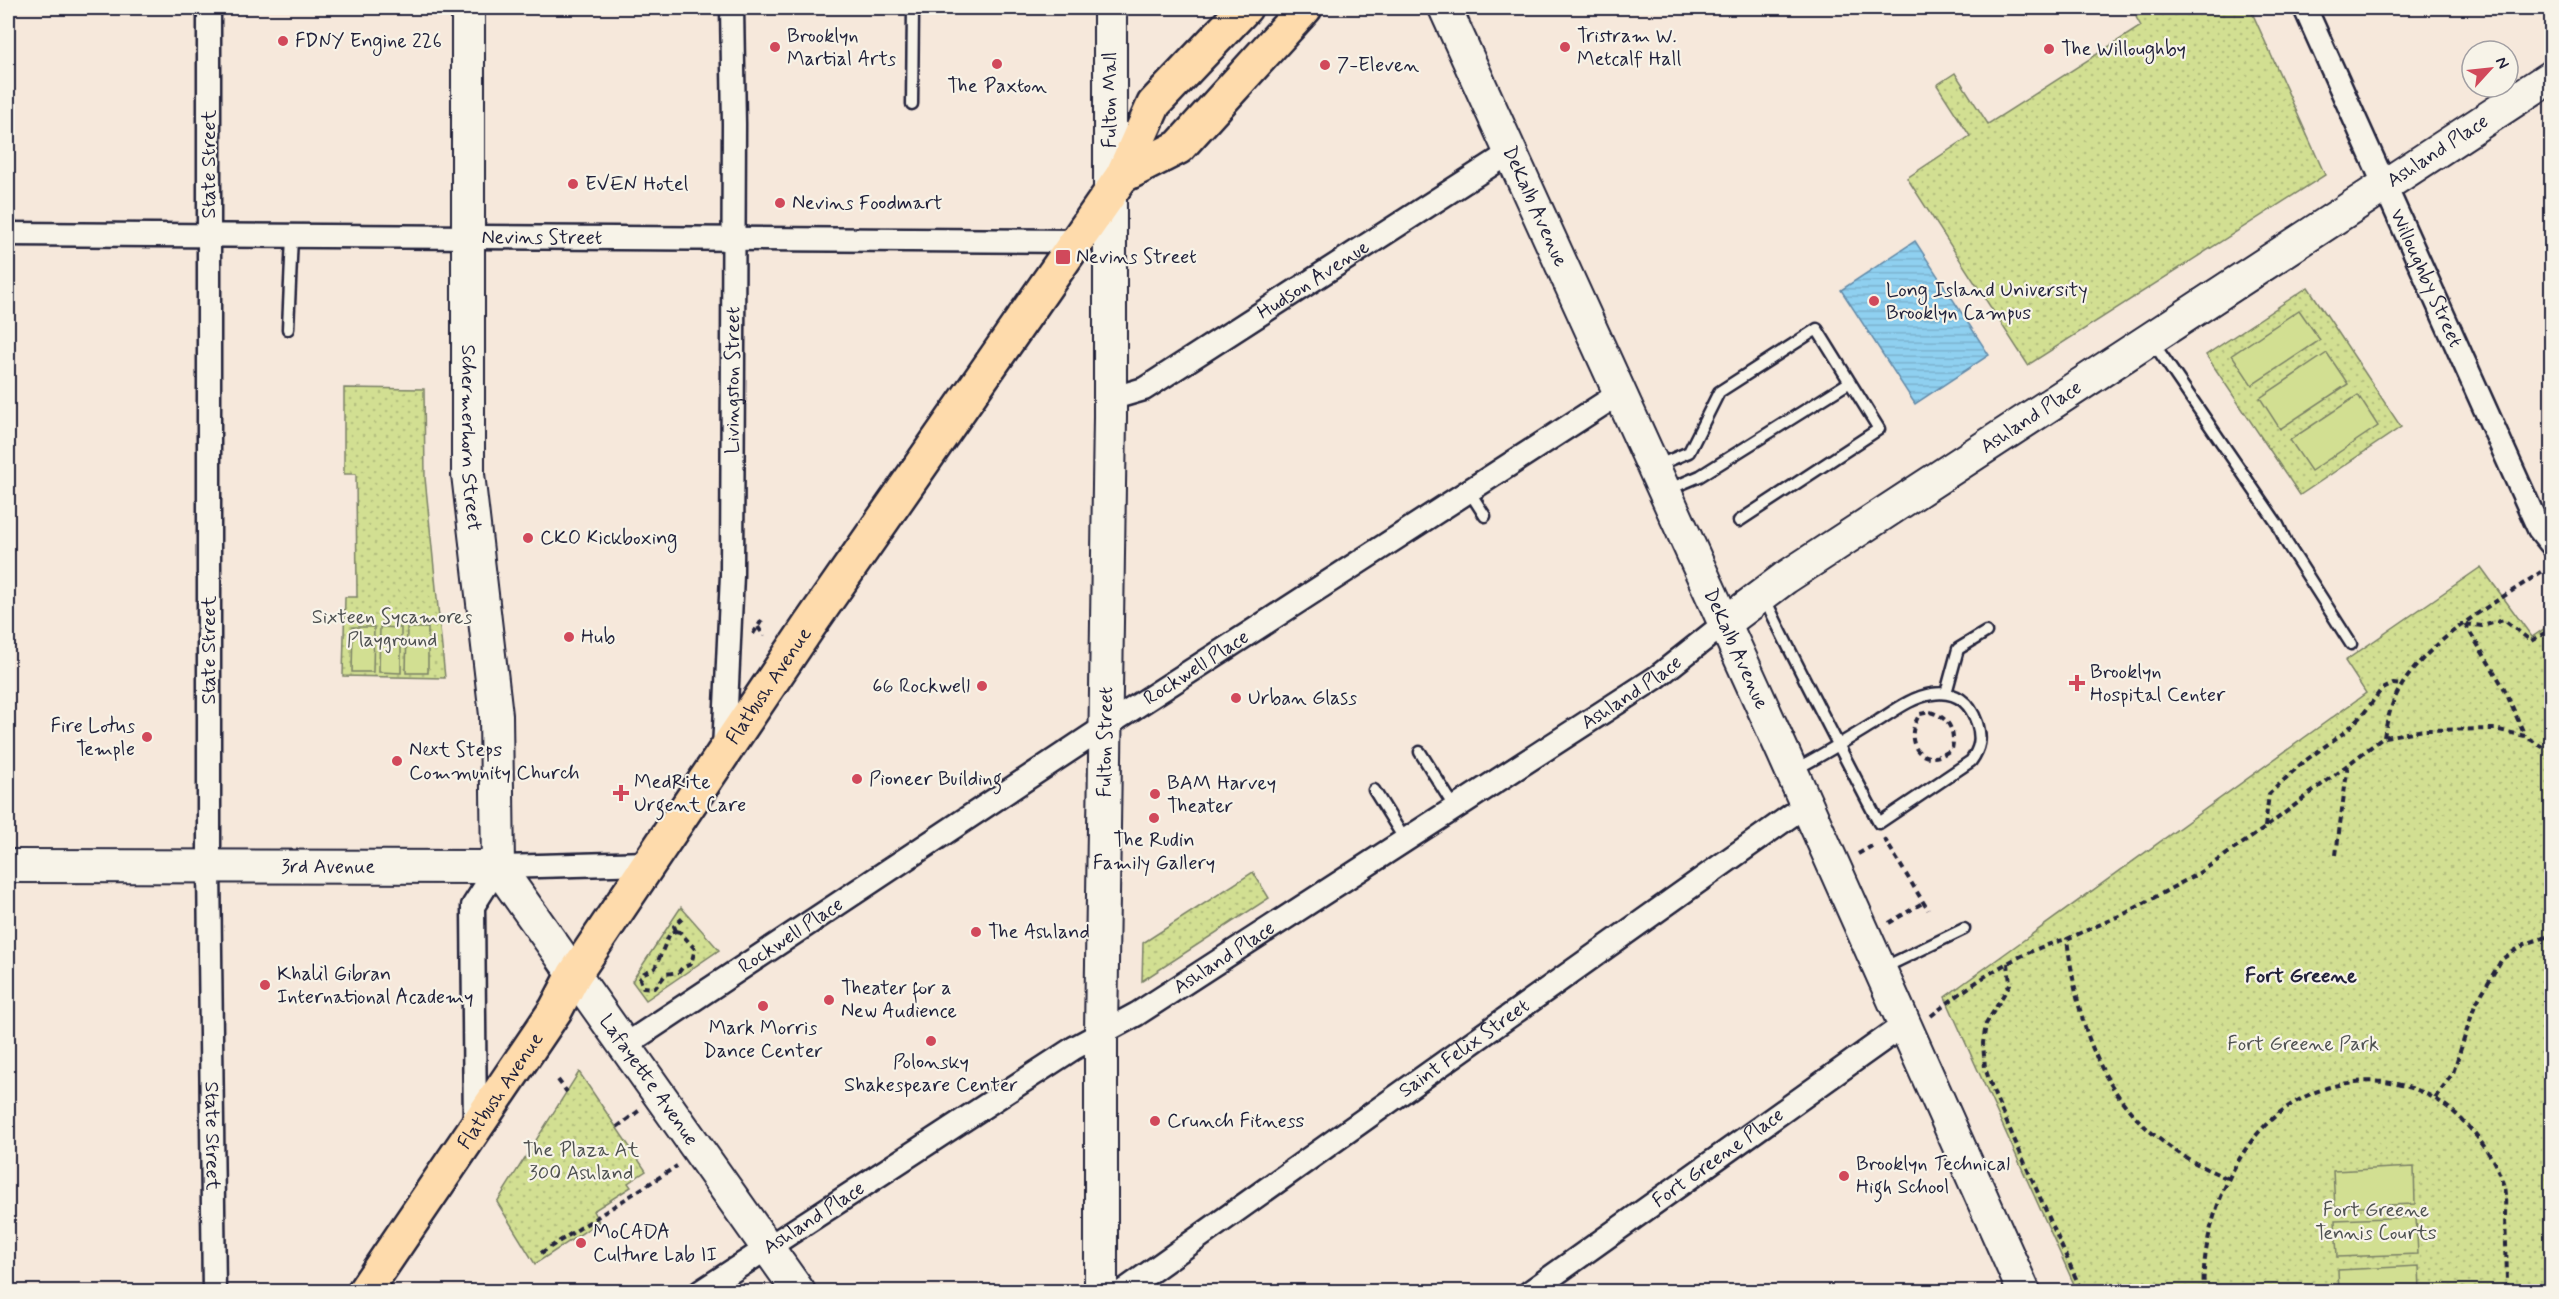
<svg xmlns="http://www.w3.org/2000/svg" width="2559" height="1299" viewBox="0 0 2559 1299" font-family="Mynerve,sans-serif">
<defs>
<pattern id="green-dots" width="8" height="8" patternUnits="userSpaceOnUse" patternTransform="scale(1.5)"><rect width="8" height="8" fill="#d2df92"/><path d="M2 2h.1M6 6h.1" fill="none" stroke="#b4bf7f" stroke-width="1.8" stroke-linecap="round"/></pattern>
<pattern id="water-rules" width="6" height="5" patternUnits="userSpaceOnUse" patternTransform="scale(1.5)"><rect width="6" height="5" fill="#8fd0f0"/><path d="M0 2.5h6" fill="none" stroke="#7bb2cf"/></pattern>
</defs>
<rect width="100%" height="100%" fill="#f6e8db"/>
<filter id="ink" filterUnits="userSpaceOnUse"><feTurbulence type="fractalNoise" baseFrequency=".0167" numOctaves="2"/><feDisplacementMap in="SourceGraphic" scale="12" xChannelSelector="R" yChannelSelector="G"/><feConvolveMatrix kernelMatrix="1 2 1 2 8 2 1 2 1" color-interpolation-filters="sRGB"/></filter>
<g filter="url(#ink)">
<path fill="url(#green-dots)" stroke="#7a8066" stroke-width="1.5" d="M2144 8H2250L2325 175 2028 365 1907 178 1970 136 1937 85 1955 73 1988 124 2141 26 2136 17Z
M2308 287 2401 427 2300 495 2206 355Z
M344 388 424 389 425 478 445 678 343 676 345 597H357L356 474H344Z
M2481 567 2532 637 2551 624V1291H2077L1945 997 2366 693 2345 661Z
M1253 872 1269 898 1142 981 1143 943Z
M681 907 719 950 646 1000 632 981Z
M579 1072 646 1171 628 1183 631 1187 593 1211 599 1222 535 1264 497 1202Z"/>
<path fill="#d2df92" stroke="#7a8066" stroke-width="1.5" d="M2299 310 2320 340 2252 385 2232 355Z
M2327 353 2348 384 2280 429 2260 398Z
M2358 395 2378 426 2311 471 2290 440Z
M353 627H374L373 672H352Z
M380 627 401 628V673L379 672Z
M407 628H428V673H406Z
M2414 1167 2415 1204 2335 1207 2333 1171Z
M2416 1217 2418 1254 2337 1257 2335 1220Z
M2419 1266 2420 1291H2339L2338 1270Z"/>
<path fill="url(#water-rules)" stroke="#638aa8" stroke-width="1.5" d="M1915 241 1989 355 1915 404 1841 290Z"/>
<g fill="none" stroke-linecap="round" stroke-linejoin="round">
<g stroke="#22223b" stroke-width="15">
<path id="lane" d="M912 104 913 8
M288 329 292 236
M2152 341 2278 525 2286 542 2351 644
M1656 466 1689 452 1719 392 1817 329 1879 429 1739 521
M1667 490 1700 476 1850 382
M1469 491 1485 516
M1764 597C1800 673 1840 748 1879 823L1971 761C1980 748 1982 739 1977 723 1970 702 1955 690 1932 694 1912 697 1894 711 1878 721 1850 738 1823 755 1794 770
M1946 693 1958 649 1986 632
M1420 752 1455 808
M1374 790 1405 840
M1883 968 1964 929"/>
</g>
<g stroke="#22223b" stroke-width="27">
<g id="street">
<path id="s1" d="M209 8V867L214 1292"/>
<path id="s2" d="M2305 8 2539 529 2552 545"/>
<path id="s3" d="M8 234 1076 241"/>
<path id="s4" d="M1110 399 1144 389 1511 152"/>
<path id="s5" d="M724 750 732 575 734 124 732 8"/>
<path id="s6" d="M624 1046 1106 726 1620 393"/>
<path d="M475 1130 473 906 498 867 649 863"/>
<path id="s7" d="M700 1292 1074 1048 1137 1014 1657 677 1725 623"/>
<path id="s8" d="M1122 1292 1807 804"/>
<path id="s9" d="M1530 1292 1905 1024"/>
</g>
</g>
<g stroke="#22223b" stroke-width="36">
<g id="secondary">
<path id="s10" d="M468 8V474L496 715 498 867"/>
<path id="s11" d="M1445 8 1783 752 2024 1292"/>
<path id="s12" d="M1725 623 1785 578 2552 76"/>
<path id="s13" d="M8 866 498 867"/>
<path id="s14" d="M498 867 799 1292"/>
<path id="s15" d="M1101 1292V1032L1110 417V8"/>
</g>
</g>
<g stroke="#22223b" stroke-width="38">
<g id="primary">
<path d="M1122 176 1179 147 1305 8"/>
<path id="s16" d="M364 1292 556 1009 574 975 809 626 1122 176 1154 104 1245 8"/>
</g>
</g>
<path stroke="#22223b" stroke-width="4" stroke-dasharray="6 4.5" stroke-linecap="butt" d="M2465 624 2504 688 2525 736
M2466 624 2482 626 2504 620 2531 641 2552 629
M758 627 764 636
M753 634 762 620
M1930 712C1948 717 1956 730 1952 749 1922 772 1901 742 1920 714Z
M2384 737C2387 720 2392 700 2402 685 2434 635 2494 604 2541 572
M2265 827 2269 794 2302 763 2346 731 2364 713 2381 690 2393 684 2402 685
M1884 838 1928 910
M1858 854 1872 846
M2336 855 2348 764
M1889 923 1924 902
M676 931 680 932 695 949 691 964 682 968 679 972 666 974 655 988 643 987 640 979 644 973 655 968 670 933Z
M676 931 674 926 683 918
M2008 963 2010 984 1986 1024 1983 1043 1985 1068 1995 1096 2082 1292
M1931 1016C1971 984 2016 952 2067 939
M558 1080 567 1092
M2435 1098 2453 1073 2475 1005 2502 959 2525 944 2552 935
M617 1127 640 1110
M2227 1178C2116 1132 2081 1053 2067 939L2126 913 2199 873 2265 828 2384 737 2424 730 2495 729 2525 736 2552 753
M541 1253 677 1166
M2204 1292C2200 1240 2225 1170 2259 1132 2312 1072 2407 1061 2464 1122 2481 1140 2497 1162 2504 1187 2506 1197 2505 1209 2505 1219 2506 1243 2507 1267 2507 1292"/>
<use href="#lane" stroke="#f7f3e8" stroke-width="10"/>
<use href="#street" stroke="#f7f3e8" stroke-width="22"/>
<use href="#secondary" stroke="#f7f3e8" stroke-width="32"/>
<use href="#primary" stroke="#fedbac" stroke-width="33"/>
</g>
</g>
<g fill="#d1495b" stroke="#f7f3e8" stroke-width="2">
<circle cx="283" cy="41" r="6"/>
<circle cx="775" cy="47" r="6"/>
<circle cx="1565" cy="47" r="6"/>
<circle cx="2049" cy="49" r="6"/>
<circle cx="997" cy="64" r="6"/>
<circle cx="1325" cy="65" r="6"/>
<circle cx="573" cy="184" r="6"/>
<circle cx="780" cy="203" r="6"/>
<rect x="1055" y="249" width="16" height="16" rx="3"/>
<circle cx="1874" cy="301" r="6"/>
<circle cx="528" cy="538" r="6"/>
<circle cx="569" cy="637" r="6"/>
<path d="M2074 674h6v6h6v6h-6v6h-6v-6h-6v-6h6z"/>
<circle cx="982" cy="686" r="6"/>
<circle cx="1236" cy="698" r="6"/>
<circle cx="147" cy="737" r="6"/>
<circle cx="397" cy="761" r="6"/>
<circle cx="857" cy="779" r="6"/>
<path d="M618 784h6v6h6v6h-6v6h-6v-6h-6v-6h6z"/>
<circle cx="1155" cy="794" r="6"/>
<circle cx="1154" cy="818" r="6"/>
<circle cx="976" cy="932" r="6"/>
<circle cx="265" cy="985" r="6"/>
<circle cx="829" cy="1000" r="6"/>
<circle cx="763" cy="1006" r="6"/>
<circle cx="931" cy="1041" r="6"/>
<circle cx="1155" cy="1121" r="6"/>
<circle cx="1844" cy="1176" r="6"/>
<circle cx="581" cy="1243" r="6"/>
</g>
<g text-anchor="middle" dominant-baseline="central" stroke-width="4.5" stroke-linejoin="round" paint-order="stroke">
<g font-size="20" fill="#22223b" stroke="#f7f3e8" text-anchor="start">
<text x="787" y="36">Brooklyn<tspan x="787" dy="23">Martial Arts</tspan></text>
<text x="1577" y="36">Tristram W.<tspan x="1577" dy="23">Metcalf Hall</tspan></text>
<text x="295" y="41">FDNY Engine 226</text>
<text x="2061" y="49">The Willoughby</text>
<text x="1337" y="65">7-Eleven</text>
<text x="997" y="86" text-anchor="middle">The Paxton</text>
<text x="585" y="184">EVEN Hotel</text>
<text x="792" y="203">Nevins Foodmart</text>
<text x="1076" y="257">Nevins Street</text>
<text x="1886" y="290">Long Island University<tspan x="1886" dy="23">Brooklyn Campus</tspan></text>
<text x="540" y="538">CKO Kickboxing</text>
<text x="581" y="637">Hub</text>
<text x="2090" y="672">Brooklyn<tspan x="2090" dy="23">Hospital Center</tspan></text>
<text x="970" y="686" text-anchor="end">66 Rockwell</text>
<text x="1248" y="698">Urban Glass</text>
<text x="135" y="726" text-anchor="end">Fire Lotus<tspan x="135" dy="23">Temple</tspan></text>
<text x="409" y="750">Next Steps<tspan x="409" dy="23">Community Church</tspan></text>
<text x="869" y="779">Pioneer Building</text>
<text x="634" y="782">MedRite<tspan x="634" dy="23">Urgent Care</tspan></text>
<text x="1167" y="783">BAM Harvey<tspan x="1167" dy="23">Theater</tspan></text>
<text x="1154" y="840" text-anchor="middle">The Rudin<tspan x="1154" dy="23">Family Gallery</tspan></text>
<text x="988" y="932">The Ashland</text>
<text x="277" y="974">Khalil Gibran<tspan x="277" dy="23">International Academy</tspan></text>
<text x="841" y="988">Theater for a<tspan x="841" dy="23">New Audience</tspan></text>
<text x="763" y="1028" text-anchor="middle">Mark Morris<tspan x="763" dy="23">Dance Center</tspan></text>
<text x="931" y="1062" text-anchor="middle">Polonsky<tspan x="931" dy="23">Shakespeare Center</tspan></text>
<text x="1167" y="1121">Crunch Fitness</text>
<text x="1856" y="1164">Brooklyn Technical<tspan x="1856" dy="23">High School</tspan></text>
<text x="593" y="1232">MoCADA<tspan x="593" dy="23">Culture Lab II</tspan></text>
</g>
<g font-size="20" fill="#22223b" stroke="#f7f3e8">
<text transform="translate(1110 100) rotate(-90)">Fulton Mall</text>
<text stroke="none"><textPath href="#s12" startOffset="855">Ashland Place</textPath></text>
<text transform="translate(209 164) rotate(-90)">State Street</text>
<text stroke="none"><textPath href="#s11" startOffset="218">DeKalb Avenue</textPath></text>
<text stroke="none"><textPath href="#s3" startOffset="534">Nevins Street</textPath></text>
<text stroke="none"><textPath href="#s2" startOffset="296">Willoughby Street</textPath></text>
<text stroke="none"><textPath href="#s4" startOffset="237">Hudson Avenue</textPath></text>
<text stroke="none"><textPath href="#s5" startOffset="370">Livingston Street</textPath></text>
<text stroke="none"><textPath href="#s12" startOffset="369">Ashland Place</textPath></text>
<text stroke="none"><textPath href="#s10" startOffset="430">Schermerhorn Street</textPath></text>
<text stroke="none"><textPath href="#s11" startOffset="704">DeKalb Avenue</textPath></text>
<text transform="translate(209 650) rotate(-90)">State Street</text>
<text stroke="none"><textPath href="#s6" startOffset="686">Rockwell Place</textPath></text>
<text stroke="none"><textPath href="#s16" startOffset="729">Flatbush Avenue</textPath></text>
<text stroke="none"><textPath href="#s7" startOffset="1108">Ashland Place</textPath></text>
<text stroke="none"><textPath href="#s15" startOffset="550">Fulton Street</textPath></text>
<text stroke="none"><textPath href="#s13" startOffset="320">3rd Avenue</textPath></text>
<text stroke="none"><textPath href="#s6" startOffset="200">Rockwell Place</textPath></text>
<text stroke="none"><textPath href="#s7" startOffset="622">Ashland Place</textPath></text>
<text stroke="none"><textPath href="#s8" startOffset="420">Saint Felix Street</textPath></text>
<text stroke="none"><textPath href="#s14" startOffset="261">Lafayette Avenue</textPath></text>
<text stroke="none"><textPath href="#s16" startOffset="243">Flatbush Avenue</textPath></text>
<text stroke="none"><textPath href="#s1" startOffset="1128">State Street</textPath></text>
<text stroke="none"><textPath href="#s9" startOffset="231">Fort Greene Place</textPath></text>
<text stroke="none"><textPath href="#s7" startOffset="136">Ashland Place</textPath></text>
</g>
<g font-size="20" fill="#4e5151" stroke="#f7f3e8">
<text x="392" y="617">Sixteen Sycamores<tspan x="392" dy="23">Playground</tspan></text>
<text x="2303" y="1044">Fort Greene Park</text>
<text x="581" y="1150">The Plaza At<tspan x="581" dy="23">300 Ashland</tspan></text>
<text x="2376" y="1210">Fort Greene<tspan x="2376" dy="23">Tennis Courts</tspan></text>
</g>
<g font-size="21" font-weight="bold" fill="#22223b" stroke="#f7f3e8">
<text x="2301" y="976">Fort Greene</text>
</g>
</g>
<rect width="2559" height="1299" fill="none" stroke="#f7f3e8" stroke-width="30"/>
<rect x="15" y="15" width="2529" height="1269" fill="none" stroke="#22223b" stroke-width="2" filter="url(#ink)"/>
<g transform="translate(2490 69) rotate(63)"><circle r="28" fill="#f7f3e8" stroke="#a29fa3" stroke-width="1.5"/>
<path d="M0-4.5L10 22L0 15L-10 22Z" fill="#d1495b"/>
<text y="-9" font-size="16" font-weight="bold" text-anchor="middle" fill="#22223b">N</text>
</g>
</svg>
